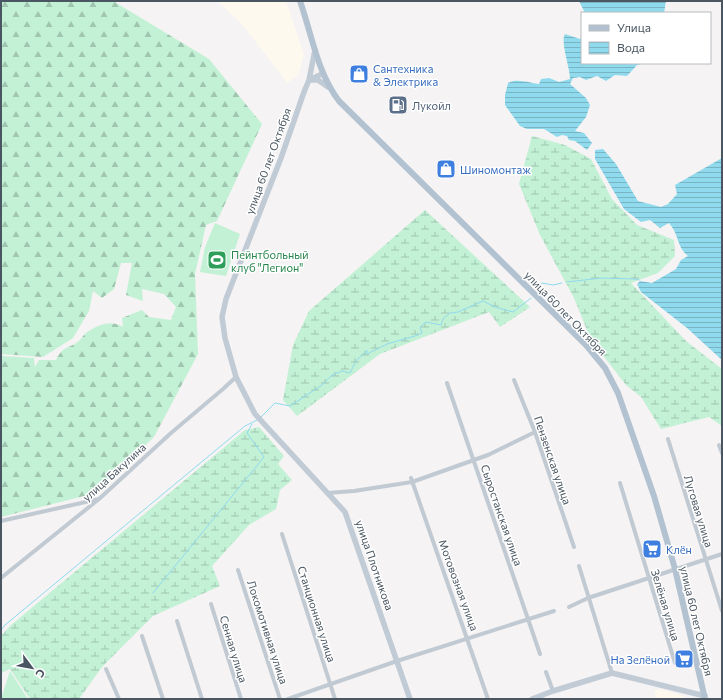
<svg xmlns="http://www.w3.org/2000/svg" width="723" height="700" viewBox="0 0 723 700" font-family="Commissioner,sans-serif">
<defs>
<pattern id="forest-firs" width="22" height="20" patternUnits="userSpaceOnUse"><rect width="22" height="20" fill="#c3f1d5"/><path d="M5 1l3.5 6h-7zM16 11l3.5 6h-7z" fill="#a0c6b0"/></pattern>
<pattern id="wetland-marsh" width="20" height="14" patternUnits="userSpaceOnUse"><rect width="20" height="14" fill="#c3f1d5"/><path d="M1 5h8M5 5V1M11 12h8M15 12V8" fill="none" stroke="#a0c6b0"/></pattern>
<pattern id="water-rules" width="6" height="5" patternUnits="userSpaceOnUse"><rect width="6" height="5" fill="#90daee"/><path d="M0 2.5h6" fill="none" stroke="#78b4c4"/></pattern>
</defs>
<rect width="100%" height="100%" fill="#f5f3f3"/>
<path fill="#fdf9ef" d="M217 1H286L304 54 299 74 287 83 242 24Z
M661 689 686 697V699H656L654 691Z"/>
<path fill="#c3f1d5" d="M215 223 240 234 226 276 200 272 205 247Z
M10 671 28 699H1Z"/>
<path fill="url(#forest-firs)" d="M1 1H113L209 59 262 124 217 221 206 225 195 274 198 354 154 437 92 494 1 517V356L34 358 35 367 39 360H56C64 344 69 350 80 340 82 338 83 335 86 333 97 325 111 319 123 327L122 318 142 310 149 317 171 320 176 307 164 294 142 289 143 301 126 295 132 263H121L114 289 102 298 93 291 89 311 73 338 43 357 1 354Z"/>
<path fill="url(#wetland-marsh)" d="M532 136 565 145 591 159 612 199 637 225 674 240 675 256 658 273 631 283 686 341 722 369V426L709 417 661 429 641 397 626 385 591 340 574 298 540 235 519 184Z
M425 210 530 307 500 327 489 312 380 354 297 416 283 400 293 345 309 311Z
M259 427 284 456 278 464 292 480 280 490 276 509 249 525 212 566 220 586 153 616 102 667 79 699H30L10 669 1 673V636L10 626 245 430Z"/>
<path fill="url(#water-rules)" d="M579 1H666L664 13H585Z
M565 34 580 39 582 35V63H646L637 65 627 76 615 75 606 81 597 76 586 80 580 77 573 78 570 84 586 98 590 105 586 117 575 131 584 133 592 143 587 150 575 141 569 140 567 136 562 135 557 137 544 129H527L520 126 505 105V95L508 83C517 78 529 83 539 84L541 79 549 78 559 82 570 79C570 67 560 42 565 34Z
M603 149 616 164 638 201 661 207 668 204 677 194 675 185 722 158V360L687 328 641 292 637 284 640 281 652 283 676 269 681 260 688 256C676 246 680 236 669 223L660 228 650 220 641 222 624 209 595 159V150Z"/>
<g fill="none" stroke-linecap="round" stroke-linejoin="round">
<path stroke="#90daee" stroke-width="1" d="M567 282 602 278 634 279 639 280
M540 290 542 283 553 285 562 283
M261 417 275 403 290 406 322 385 332 375 342 371 350 373 356 361 367 350V354L387 344 418 335 422 333 420 327 426 322 441 325 443 319 450 313 458 312 483 301 495 307 513 312 531 298
M153 593 264 457 247 433 252 424
M1 630 5 625 245 426 257 420"/>
<path stroke="#c1cad2" stroke-width="4" d="M514 380 535 432 574 547
M447 383 540 654
M668 439 722 611
M719 445 722 453
M411 478 488 699
M620 483 675 663
M327 493 354 491 412 482 488 455 535 432
M1 521 99 499
M282 534 335 699
M579 566 612 673
M238 570 280 699
M1 578 99 499 171 433 223 389 236 377
M211 604 241 699
M569 607 588 598 722 554
M177 621 202 699
M142 636 163 699
M106 669 119 699
M546 672 553 691
M288 699 397 661 554 611"/>
<path stroke="#c1cbd6" stroke-width="5.5" d="M315 50 309 80H318L328 87
M322 74 309 80 304 92 281 158 226 299 222 317 225 338 236 377 255 414 345 512 410 699
M532 699 553 691 612 673 705 696"/>
<path stroke="#b3c2d1" stroke-width="6" d="M300 1C312 35 317 72 339 101L586 345 605 368 618 393 654 496 675 569 705 699"/>
</g>
<defs>
<g id="shop-square" transform="scale(1)"><rect x="-9" y="-9" width="18" height="18" rx="4" fill="#3f7fe0" stroke="#fff"/><path d="M-5-2.5h2.3a2.7 3.5 0 0 1 5.4 0H5L5.5 6h-11ZM-1.5-2.5h3a1.5 2.3 0 0 0-3 0Z" fill="#fff"/></g>
<g id="fuel-square" transform="scale(1)"><rect x="-9" y="-9" width="18" height="18" rx="4" fill="#5c6f8a" stroke="#fff"/><path d="M-5.5-6h7V0h2V4h1.3V-2.5L3-4.5l.8-.8L6-3V5H2.5V1h-1V6h-7ZM-4.2-4.7v3.2H.2V-4.7Z" fill="#fff"/></g>
<g id="stadium-square" transform="scale(1)"><rect x="-9" y="-9" width="18" height="18" rx="4" fill="#2e9e5b" stroke="#fff"/><path d="M0-5a6.5 5 0 1 0 0 10a6.5 5 0 1 0 0-10ZM-3.5-1.8h7v3.6h-7Z" fill="#fff"/></g>
<g id="supermarket-square" transform="scale(1)"><rect x="-9" y="-9" width="18" height="18" rx="4" fill="#3f7fe0" stroke="#fff"/><path d="M-6-5.5h2.5l.6 2H6L4.5 2H-2.5L-4.4-4H-6ZM-1.5 3.2a1.3 1.3 0 1 0 .1 0ZM3 3.2a1.3 1.3 0 1 0 .1 0Z" fill="#fff"/></g>
</defs>
<g fill-rule="evenodd">
<use href="#shop-square" x="359" y="74"/>
<use href="#fuel-square" x="398" y="105"/>
<use href="#shop-square" x="446" y="169"/>
<use href="#stadium-square" x="217" y="260"/>
<use href="#supermarket-square" x="652" y="549"/>
<use href="#supermarket-square" x="684" y="659"/>
</g>
<g text-anchor="middle" dominant-baseline="central" stroke-width="3" stroke-linejoin="round" paint-order="stroke">
<g font-size="11" fill="#366cbe" stroke="#fff" text-anchor="start">
<text x="373" y="68">Сантехника<tspan x="373" dy="13">&amp; Электрика</tspan></text>
<text x="460" y="169">Шиномонтаж</text>
<text x="666" y="549">Клён</text>
<text x="670" y="659" text-anchor="end">На Зелёной</text>
</g>
<g font-size="11" fill="#4e5e75" stroke="#fff" text-anchor="start">
<text x="412" y="105">Лукойл</text>
</g>
<g font-size="11" fill="#4a5661" stroke="#fff">
<text transform="translate(268 161) rotate(-70)">улица 60 лет Октября</text>
<text transform="translate(566 313) rotate(46)">улица 60 лет Октября</text>
<text transform="translate(553 460) rotate(71)">Пензенская улица</text>
<text transform="translate(114 472) rotate(-42)">улица Бакулина</text>
<text transform="translate(699 511) rotate(73)">Луговая улица</text>
<text transform="translate(502 515) rotate(71)">Сыростанская улица</text>
<text transform="translate(375 565) rotate(71)">улица Плотникова</text>
<text transform="translate(459 585) rotate(70)">Мотовозная улица</text>
<text transform="translate(666 605) rotate(73)">Зелёная улица</text>
<text transform="translate(317 614) rotate(72)">Станционная улица</text>
<text transform="translate(697 621) rotate(77)">улица 60 лет Октября</text>
<text transform="translate(268 632) rotate(72)">Локомотивная улица</text>
<text transform="translate(234 649) rotate(73)">Сенная улица</text>
</g>
<g font-size="11" fill="#27864d" stroke="#fff" text-anchor="start">
<text x="231" y="254">Пейнтбольный<tspan x="231" dy="13">клуб "Легион"</tspan></text>
</g>
</g>
<rect width="723" height="700" fill="none" stroke="#4a5661" stroke-width="4"/>
<rect x="581" y="12" width="130" height="52" fill="#ffffff" stroke="#b7bbc0"/>
<rect x="589" y="25" width="20" height="6" fill="#b3c2d1" stroke="#b7bbc0"/>
<text x="617" y="32" font-size="12" fill="#4a5661">Улица</text>
<rect x="589" y="42" width="20" height="12" fill="url(#water-rules)" stroke="#b7bbc0"/>
<text x="617" y="52" font-size="12" fill="#4a5661">Вода</text>
<g transform="translate(32 668) rotate(122)" stroke="#ffffff" stroke-width="3" paint-order="stroke">
<path d="M0-3L7 15L0 10L-7 15Z" fill="#4a5661"/>
<text y="-6" font-size="11" font-weight="bold" text-anchor="middle" fill="#4a5661">С</text>
</g>
</svg>
